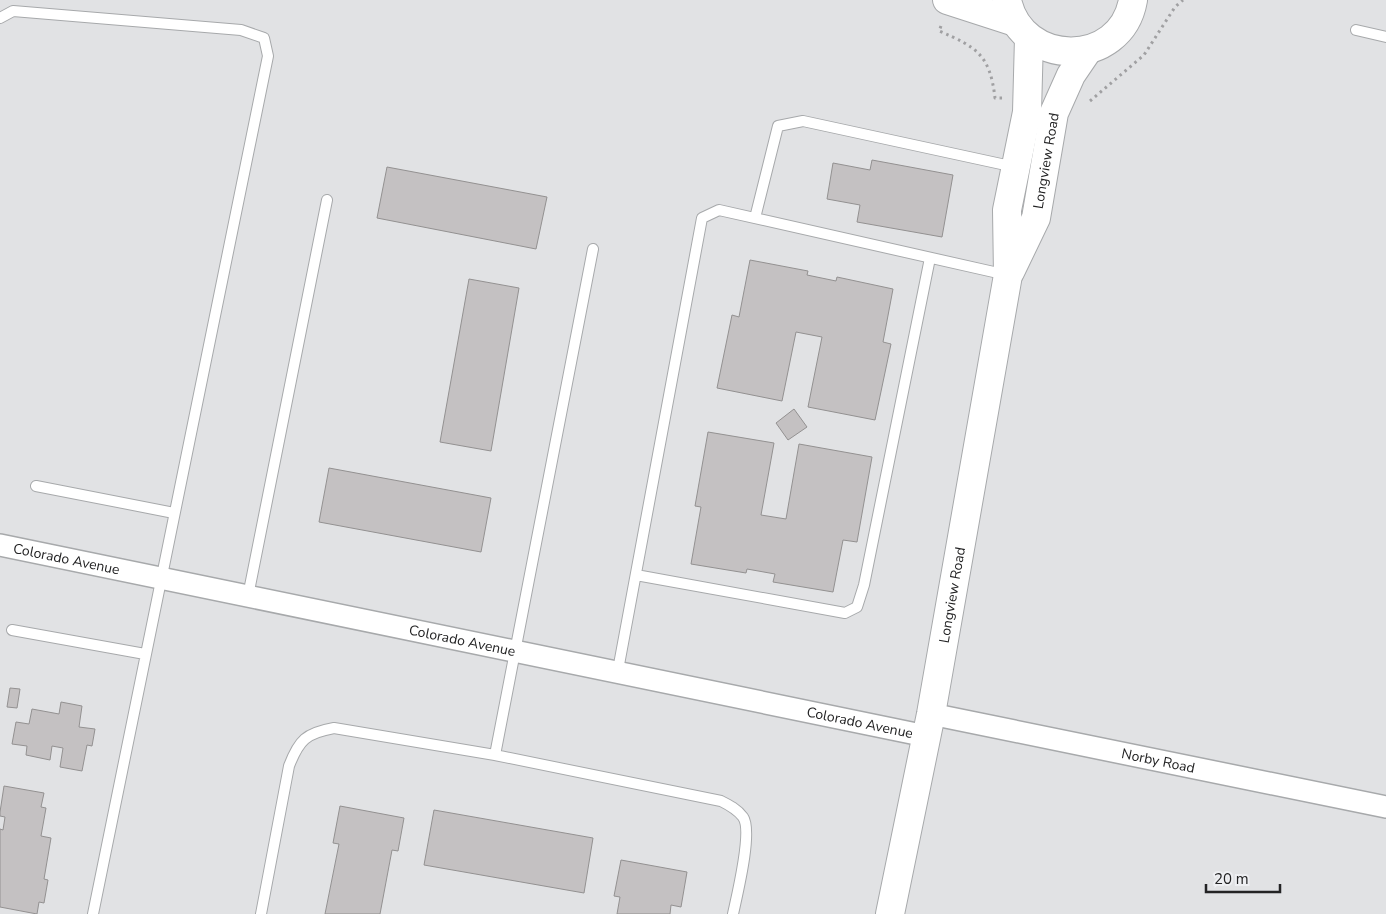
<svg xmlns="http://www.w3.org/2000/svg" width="1386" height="914" viewBox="0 0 1386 914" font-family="'Nunito Sans',sans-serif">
<rect width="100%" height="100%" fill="#e1e2e4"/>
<path fill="#c4c1c2" stroke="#939191" d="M872 160 953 175 942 237 857 222 860 205 827 199 833 163 870 170Z
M387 167 547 197 536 249 377 218Z
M750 260 808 271 807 275 836 281 837 277 893 289 883 342 891 344 875 420 808 407 822 337 796 332 782 401 717 388 732 315 739 317Z
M469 279 519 288 491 451 440 442Z
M794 409 807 427 788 440 776 423Z
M708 432 774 443 761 515 786 519 799 444 872 457 857 542 843 540 833 592 773 582 775 574 747 569 746 573 691 564 701 507 695 506Z
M329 468 491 498 481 552 319 522Z
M10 688 20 689 17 708 7 707Z
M61 702 82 706 79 727 95 729 92 746 87 745 82 771 60 767 63 748 52 746 50 760 26 755 27 746 12 744 16 722 29 724 32 709 59 714Z
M4 786 44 793 41 807 46 808 41 836 51 838 44 879 48 880 44 903 39 902 37 914 0 907V829L3 830 5 817 0 816V812Z
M340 806 404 818 398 851 392 850 380 914H325L339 844 333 843Z
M434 810 593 838 584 893 424 865Z
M621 860 687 872 681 907 671 905 670 914H617L620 897 614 896Z"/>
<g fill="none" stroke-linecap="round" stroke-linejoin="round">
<g stroke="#a7a9ab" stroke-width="12">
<path id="lane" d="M0 18 13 11 241 30 264 38 268 56 93 914
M1356 30 1386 37
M755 218 778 126 803 121 1015 167
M36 486 174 513
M636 575 845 613 857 607 864 585 930 258
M248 596 327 200
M12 630 145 654
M618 670 702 218 719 210 1007 275
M495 755 593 249
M261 914 289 766C299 740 306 733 334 728L495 755 721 801C729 805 737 809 743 817 753 831 737 895 733 914"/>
</g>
<g stroke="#a7a9ab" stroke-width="24">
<g id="street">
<path id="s1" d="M0 545 926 736"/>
<path id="s2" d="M931 714 1386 807"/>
</g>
</g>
<g stroke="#a7a9ab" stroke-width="30">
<g id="secondary">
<path d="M947 0 1015 22"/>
<path d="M1007 0C1021 68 1121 69 1133 0"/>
<path id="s3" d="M1010 272 1036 218 1054 113 1071 75 1088 50"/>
<path id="s4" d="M890 914 931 714 1008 275 1007 210 1027 112 1029 38"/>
</g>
</g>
<path stroke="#a0a0a2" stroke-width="3" stroke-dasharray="2.5 4" stroke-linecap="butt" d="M941 26 939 31C977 47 990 55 995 98H1003
M1090 101 1144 55 1175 7 1183 0"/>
<use href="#lane" stroke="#fff" stroke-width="10"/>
<use href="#street" stroke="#fff" stroke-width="21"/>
<use href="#secondary" stroke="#fff" stroke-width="28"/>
</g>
<g text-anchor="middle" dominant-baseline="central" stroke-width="5" stroke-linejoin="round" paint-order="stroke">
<g font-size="14" fill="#232324" stroke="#eeeff2">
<text stroke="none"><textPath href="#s3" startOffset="118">Longview Road</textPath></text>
<text stroke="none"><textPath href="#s1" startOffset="68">Colorado Avenue</textPath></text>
<text stroke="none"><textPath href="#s4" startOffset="325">Longview Road</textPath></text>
<text stroke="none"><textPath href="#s1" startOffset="472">Colorado Avenue</textPath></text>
<text stroke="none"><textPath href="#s1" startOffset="878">Colorado Avenue</textPath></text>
<text stroke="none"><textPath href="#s2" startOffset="232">Norby Road</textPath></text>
</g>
</g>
<path d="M1206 884v8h74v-8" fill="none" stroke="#232324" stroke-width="2.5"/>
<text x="1214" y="884" font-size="15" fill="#232324" stroke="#eeeff2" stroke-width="4" paint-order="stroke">20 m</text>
</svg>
